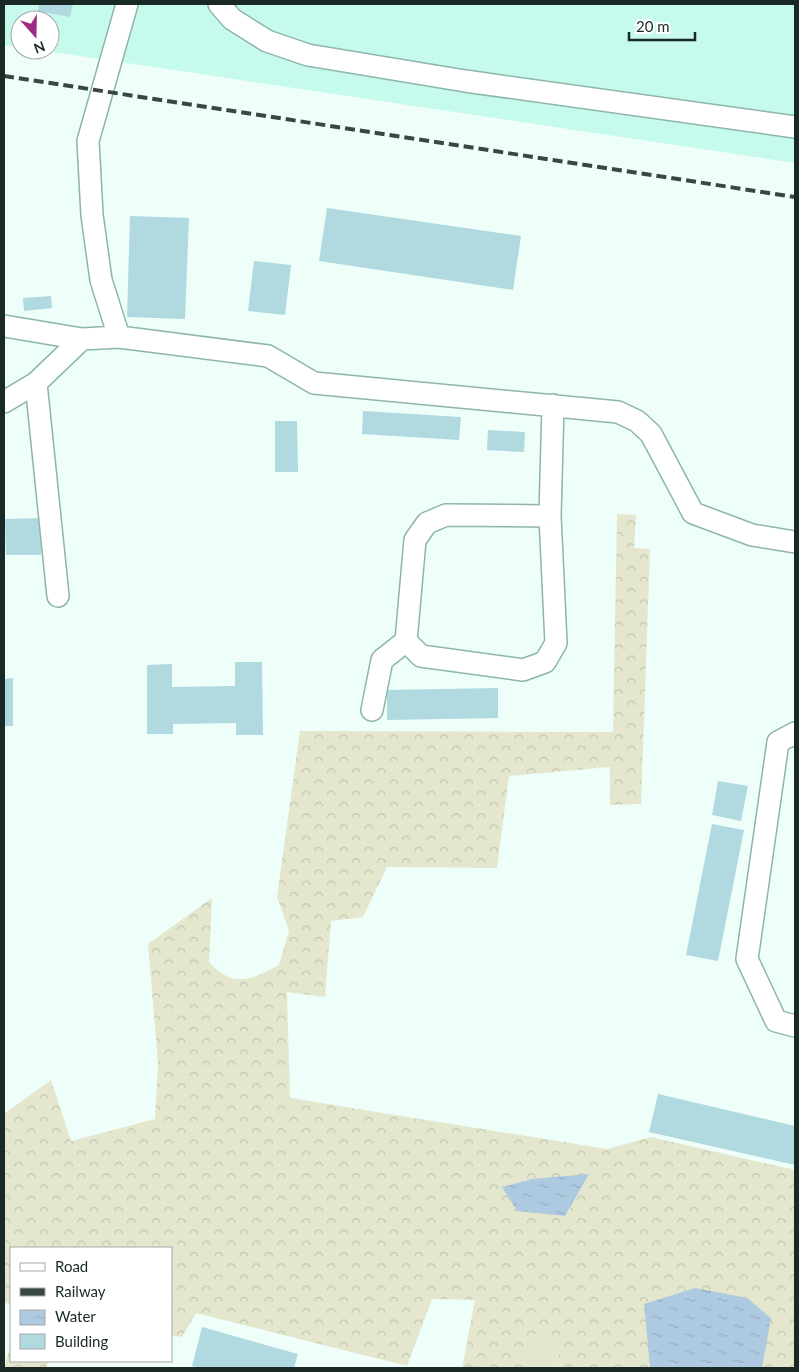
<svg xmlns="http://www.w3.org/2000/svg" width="799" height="1372" viewBox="0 0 799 1372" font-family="Lato,sans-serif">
<defs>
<pattern id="forest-crowns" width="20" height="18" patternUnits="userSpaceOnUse" patternTransform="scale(1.25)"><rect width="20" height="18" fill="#e4e7cd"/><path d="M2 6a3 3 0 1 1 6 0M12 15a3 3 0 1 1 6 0" fill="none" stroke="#c3c6b0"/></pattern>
<pattern id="water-ripples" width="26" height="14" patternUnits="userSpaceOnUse" patternTransform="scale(1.25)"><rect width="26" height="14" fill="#aecae0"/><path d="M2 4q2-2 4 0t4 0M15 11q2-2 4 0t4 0" fill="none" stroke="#95aec0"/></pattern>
</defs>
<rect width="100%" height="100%" fill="#eefef9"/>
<path fill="#c6faed" d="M4 4H795V163L40 50H50V20H20V47L4 45Z"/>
<path fill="#e4e7cd" d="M528 1333 556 1340 561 1368H524Z"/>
<path fill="url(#forest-crowns)" d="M617 514 636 515 634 548 650 549 641 804 610 805V767L509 776 497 868 387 867 363 917 331 921 325 997 287 992 290 1098 607 1149 651 1137 795 1170V1361L793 1368H561L556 1340 529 1333 524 1368H462L475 1300 432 1299 407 1366 196 1313 182 1337 171 1335V1248H11V1305L4 1302V1114L51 1080 71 1141 155 1119 158 1063 148 944 212 898 209 962C234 989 250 980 279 965L289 931 277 897 300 731 613 732Z
M11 1344V1361H49L46 1368H4Z"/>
<path fill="url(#water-ripples)" d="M589 1174 565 1216 517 1211 502 1187 532 1179Z
M695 1288 747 1298 771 1318 762 1368H650L644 1304Z"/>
<path fill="#b0d9e0" d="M39 4H73L70 17 38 11Z
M327 208 521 236 513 290 319 261Z
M130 216 189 218 185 319 127 317Z
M254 261 291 265 285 315 248 311Z
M51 296 52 308 24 311 23 298Z
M363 411 461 417 459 440 362 434Z
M275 421H297L298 472H275Z
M488 430 525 432 524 452 487 450Z
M41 518V555H6L5 519Z
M235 662H262L263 735H236V723L173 724V734H147V665L172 664V687L235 686Z
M13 678V726H4V679Z
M498 688V718L387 720V690Z
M718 781 748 786 741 821 712 815Z
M712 824 744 830 718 961 686 955Z
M658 1094 795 1126V1165L649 1132Z
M202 1327 298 1354 294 1368H201L192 1366Z"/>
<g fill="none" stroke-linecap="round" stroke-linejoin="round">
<g stroke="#8db5ab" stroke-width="24">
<path id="minor" d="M127 4 88 141 92 215 101 280 119 337 268 356 314 383 618 412 637 421 651 434 693 513 752 535 795 542
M219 4 232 19 267 41 308 55 465 81 795 127
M4 326 82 339 119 337
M36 383 58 596
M4 402 36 383 82 339
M550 516 446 515 427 523 415 540 406 641 421 656 523 670 545 662 556 643 550 516 553 405
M372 710 382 660 406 641
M795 733 778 742 747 959 776 1021 795 1026"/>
</g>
<use href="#minor" stroke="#fff" stroke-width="21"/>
<path stroke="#374743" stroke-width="4" stroke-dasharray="10 5" stroke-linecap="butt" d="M4 76 795 197"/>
</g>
<rect width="799" height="1372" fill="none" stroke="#192925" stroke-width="10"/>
<rect x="10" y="1247" width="162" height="115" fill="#ffffff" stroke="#a3a9a8"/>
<rect x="20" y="1263" width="25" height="8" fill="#ffffff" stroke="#a3a9a8"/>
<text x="55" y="1272" font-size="15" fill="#192925">Road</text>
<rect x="20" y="1288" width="25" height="8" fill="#374743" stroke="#a3a9a8"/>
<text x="55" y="1297" font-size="15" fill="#192925">Railway</text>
<rect x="20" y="1310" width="25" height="15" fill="url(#water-ripples)" stroke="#a3a9a8"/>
<text x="55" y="1322" font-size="15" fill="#192925">Water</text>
<rect x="20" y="1334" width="25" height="15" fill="#b0d9e0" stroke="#a3a9a8"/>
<text x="55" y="1347" font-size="15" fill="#192925">Building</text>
<g transform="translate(35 35) rotate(160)"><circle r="24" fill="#ffffff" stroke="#a3a9a8"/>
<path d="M0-4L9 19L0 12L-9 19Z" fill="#9f2a84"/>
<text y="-8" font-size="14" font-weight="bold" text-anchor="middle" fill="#192925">N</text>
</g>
<path d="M629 32v8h66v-8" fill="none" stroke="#192925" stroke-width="2.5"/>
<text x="636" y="32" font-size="15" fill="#192925" stroke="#ffffff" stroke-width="4" paint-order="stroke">20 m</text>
</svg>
